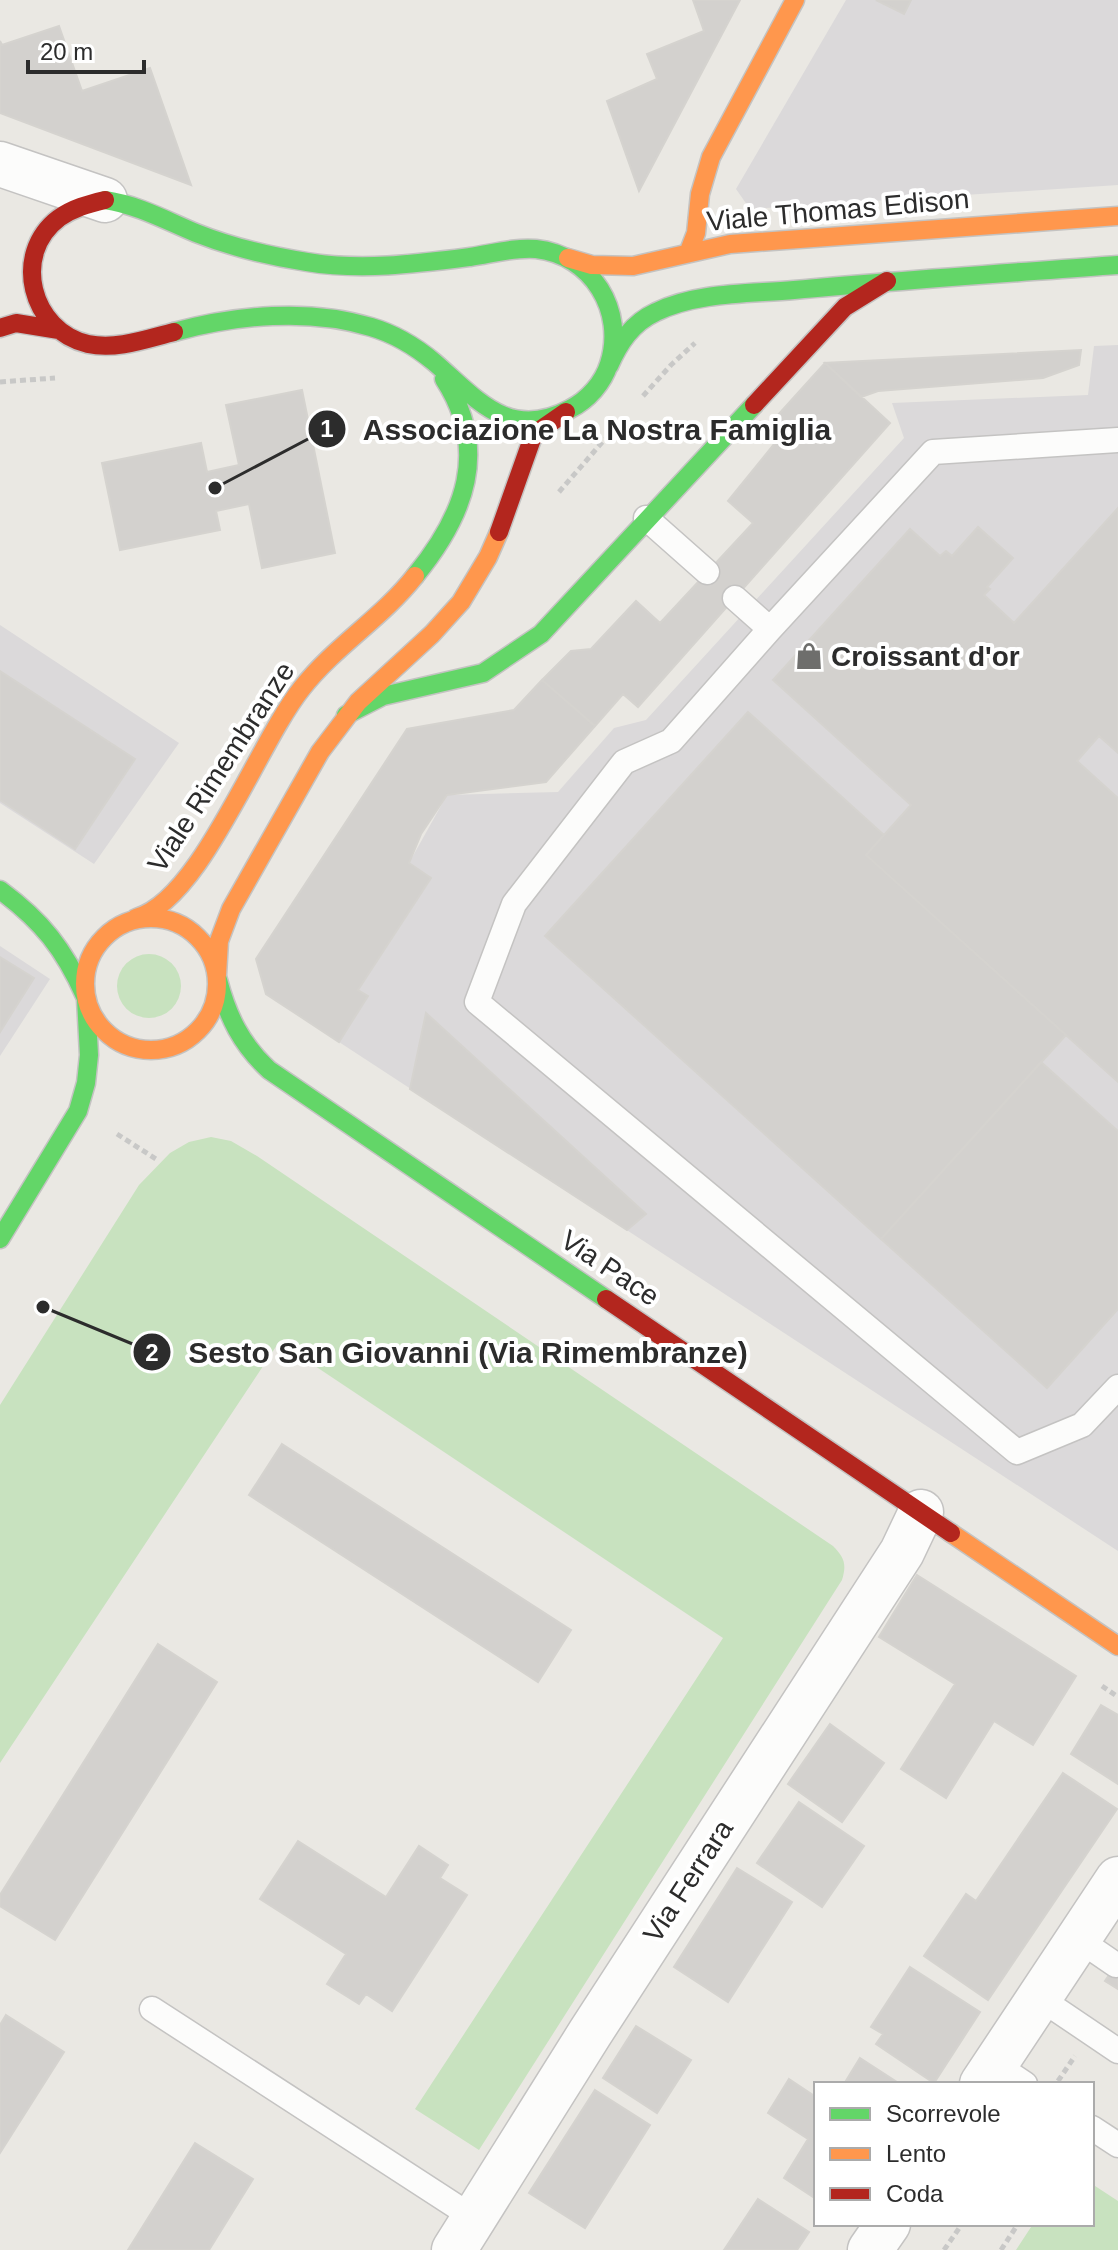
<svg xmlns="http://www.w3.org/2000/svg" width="1118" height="2250" viewBox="0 0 1118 2250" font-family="Arial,sans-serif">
<rect width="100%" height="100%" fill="#eae8e3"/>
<path fill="#dbd9da" d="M846 0H1118V185L750 209 736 189Z
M1118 345V1551L339 1042 368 996 358 990 431 879 409 863 447 795 558 792 614 728 646 720 904 438 892 403 1088 395 1094 346Z
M0 625 179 743 94 864 0 803Z
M0 946 50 979 0 1056Z"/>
<path fill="#c8e2bf" d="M117 986a32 32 0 1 1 64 0a32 32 0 1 1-64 0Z
M211 1137 231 1141 257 1156 833 1546C844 1557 847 1564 842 1580L479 2150 415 2109 723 1638 279 1342 0 1763V1405L139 1185 170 1153 189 1142Z
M1092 2184 1118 2201V2250H1016L1033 2224H1092Z"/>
<path fill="#d3d1ce" stroke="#d5d3cf" stroke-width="2" d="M693 0H740L639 191 607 101 657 79 647 54 704 31Z
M876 0H911L904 14Z
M59 26 82 91 150 68 191 185 0 113V41L2 45Z
M1081 350 1079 365 1043 378 878 391 861 397 825 363Z
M825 363 890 423 638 707 623 694 595 726 542 680 571 651 591 649 636 601 660 623 753 523 728 501 775 443 777 416Z
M302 390 335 553 262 568 249 504 216 511 220 530 120 550 102 463 201 443 207 472 239 465 226 405Z
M1118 508V753L1099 736 1077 761 1118 798V1082L866 855 911 805 773 680 910 529 940 556 946 551 952 556 978 527 1013 558 987 587 990 589 984 595 1014 623Z
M0 671 135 759 75 849 0 800Z
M542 680 595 726 546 782 447 795 421 834 409 863 431 878 358 990 368 996 339 1042 266 994 256 959 407 729 514 710Z
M748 712 884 835 866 855 1066 1035 881 1239 545 936Z
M0 957 34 978 0 1032Z
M426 1013 646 1214 627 1230 410 1089Z
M1041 1062 1118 1131V1309L1047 1388 881 1239Z
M282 1444 571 1630 538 1682 249 1495Z
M917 1575 1076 1676 1033 1745 994 1721 946 1798 901 1769 955 1684 879 1637Z
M158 1644 217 1682 55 1940 0 1906V1895Z
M1101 1705 1118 1715V1784L1071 1754Z
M830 1724 884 1763 842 1822 788 1784Z
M1063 1773 1117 1809 988 2000 924 1956 966 1894 976 1901Z
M799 1802 864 1846 822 1907 757 1863Z
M298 1841 386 1897 419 1846 448 1865 440 1878 467 1895 392 2011 366 1994 359 2004 327 1984 346 1954 260 1899Z
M737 1868 792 1902 728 2002 674 1967Z
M1118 1962V1989L1105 1981Z
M910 1967 980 2012 934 2083 876 2044 883 2034 871 2027Z
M6 2015 64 2052 0 2153V2025Z
M636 2026 691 2060 657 2113 603 2078Z
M860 2058 900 2084H844Z
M789 2079 816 2097V2199L784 2178 808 2139 768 2113Z
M595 2090 650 2125 585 2228 529 2193Z
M195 2143 253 2179 209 2250H128Z
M758 2199 809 2232 797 2250H724Z"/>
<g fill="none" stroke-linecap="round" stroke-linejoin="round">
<g stroke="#c4c3c2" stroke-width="27">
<path id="lane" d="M1118 440 933 452 770 629 671 741 624 762 514 904 477 1002 1017 1452 1082 1425 1118 1387
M646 518 707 572
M735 598 770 629
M1078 1939 1116 1965
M1038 1997 1118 2051
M152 2009 474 2218
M995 2064 1025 2084
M1092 2128 1118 2145"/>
</g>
<g stroke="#c4c3c2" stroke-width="47">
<path id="street" d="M0 164 105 200
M982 2084 1118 1879
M454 2250 590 2033 902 1552 921 1512
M870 2250 888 2224"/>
</g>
<g stroke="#c4c3c2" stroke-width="21">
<path id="fast" d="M105 200C138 205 165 220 196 233 231 247 269 256 307 262 361 271 415 264 470 257 491 254 514 247 536 249 592 255 626 311 609 364 603 383 588 400 570 409 508 442 476 398 434 362 416 347 395 334 371 327 309 308 236 315 174 332
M609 366C619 343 632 323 656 312 697 292 749 294 794 290 902 280 1010 273 1118 265
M415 576C465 515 490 450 444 379
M346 715 383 696 483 673 541 634 754 405
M0 890C42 921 64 949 85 996
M218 980C228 1017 241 1044 269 1070L606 1299
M0 1239 78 1111 86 1083 89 1055 86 999"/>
</g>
<g stroke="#c4c3c2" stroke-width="21">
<path id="slow" d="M689 251 696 233 700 194 711 157 795 0
M568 258 592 265 633 266 730 244 1118 216
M85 984a66 66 0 1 1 132 0a66 66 0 1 1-132 0Z
M136 918C201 900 257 744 302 688 335 646 382 618 415 576
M217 975 219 941 231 909 320 752 358 702 432 634 461 602 488 557 499 532
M951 1533 1118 1646"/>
</g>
<g stroke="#c4c3c2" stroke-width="21">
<path id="jam" d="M105 200C88 204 73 208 59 218 11 254 31 331 88 344 117 350 146 339 174 332
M0 328 16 323 59 330
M754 405 845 307 887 281
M499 532 532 439 540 430 566 412
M606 1299 951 1533"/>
</g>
<path stroke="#c8c8c7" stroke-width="5" stroke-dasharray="6 4" stroke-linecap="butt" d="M0 382 55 378
M643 396 671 365 695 343
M559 492 605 439
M117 1134 156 1159
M1102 1686 1118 1697
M1058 2081 1075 2056
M944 2250 962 2224
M1001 2250 1018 2224"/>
<use href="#lane" stroke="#fcfcfb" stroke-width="24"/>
<use href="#street" stroke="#fcfcfb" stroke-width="44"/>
<use href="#fast" stroke="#63d668" stroke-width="18"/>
<use href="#slow" stroke="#ff974d" stroke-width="18"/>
<use href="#jam" stroke="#b3261e" stroke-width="18"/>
</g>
<defs>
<g id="shop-bare" transform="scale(2.16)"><path d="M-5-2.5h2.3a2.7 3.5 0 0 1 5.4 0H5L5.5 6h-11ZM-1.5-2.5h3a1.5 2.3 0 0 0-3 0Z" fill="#6e6e6c" stroke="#fff" stroke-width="2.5" paint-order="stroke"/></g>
</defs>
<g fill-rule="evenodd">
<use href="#shop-bare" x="809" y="656"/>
</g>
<g text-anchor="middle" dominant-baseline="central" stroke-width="8" stroke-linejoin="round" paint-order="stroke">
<g font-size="28" fill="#2c2c2c" stroke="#fff">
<text transform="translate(838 210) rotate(-5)">Viale Thomas Edison</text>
<text transform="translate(221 767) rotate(-57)">Viale Rimembranze</text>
<text transform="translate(610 1268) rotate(34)">Via Pace</text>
<text transform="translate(688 1881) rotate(-57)">Via Ferrara</text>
</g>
<g font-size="28" font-weight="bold" fill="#2c2c2c" stroke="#fff" text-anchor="start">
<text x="831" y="656">Croissant d'or</text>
</g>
</g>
<path fill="none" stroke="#2c2c2c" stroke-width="3" d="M215 488L327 429M43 1307L152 1352"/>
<g fill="#2c2c2c" stroke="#fff" stroke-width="3">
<circle cx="215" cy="488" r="8"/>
<circle cx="43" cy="1307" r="8"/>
<circle cx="327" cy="429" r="20"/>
<circle cx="152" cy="1352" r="20"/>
</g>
<g font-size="24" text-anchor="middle" font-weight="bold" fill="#fff">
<text x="327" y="437">1</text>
<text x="152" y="1361">2</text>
</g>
<g font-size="30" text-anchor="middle" font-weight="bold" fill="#2c2c2c" stroke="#fff" stroke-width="8" stroke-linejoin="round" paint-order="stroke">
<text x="597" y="440">Associazione La Nostra Famiglia</text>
<text x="468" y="1363">Sesto San Giovanni (Via Rimembranze)</text>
</g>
<rect x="814" y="2082" width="280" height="144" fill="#ffffff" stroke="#ababab" stroke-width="2"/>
<rect x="830" y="2108" width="40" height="12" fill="#63d668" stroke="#ababab" stroke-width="2"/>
<text x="886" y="2122" font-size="24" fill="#2c2c2c">Scorrevole</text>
<rect x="830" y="2148" width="40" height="12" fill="#ff974d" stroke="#ababab" stroke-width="2"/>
<text x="886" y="2162" font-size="24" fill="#2c2c2c">Lento</text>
<rect x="830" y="2188" width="40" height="12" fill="#b3261e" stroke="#ababab" stroke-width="2"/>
<text x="886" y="2202" font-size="24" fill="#2c2c2c">Coda</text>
<path d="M28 60v12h116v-12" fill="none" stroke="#2c2c2c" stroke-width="4"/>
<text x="40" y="60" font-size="24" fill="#2c2c2c" stroke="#ffffff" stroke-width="6" paint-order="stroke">20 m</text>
</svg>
